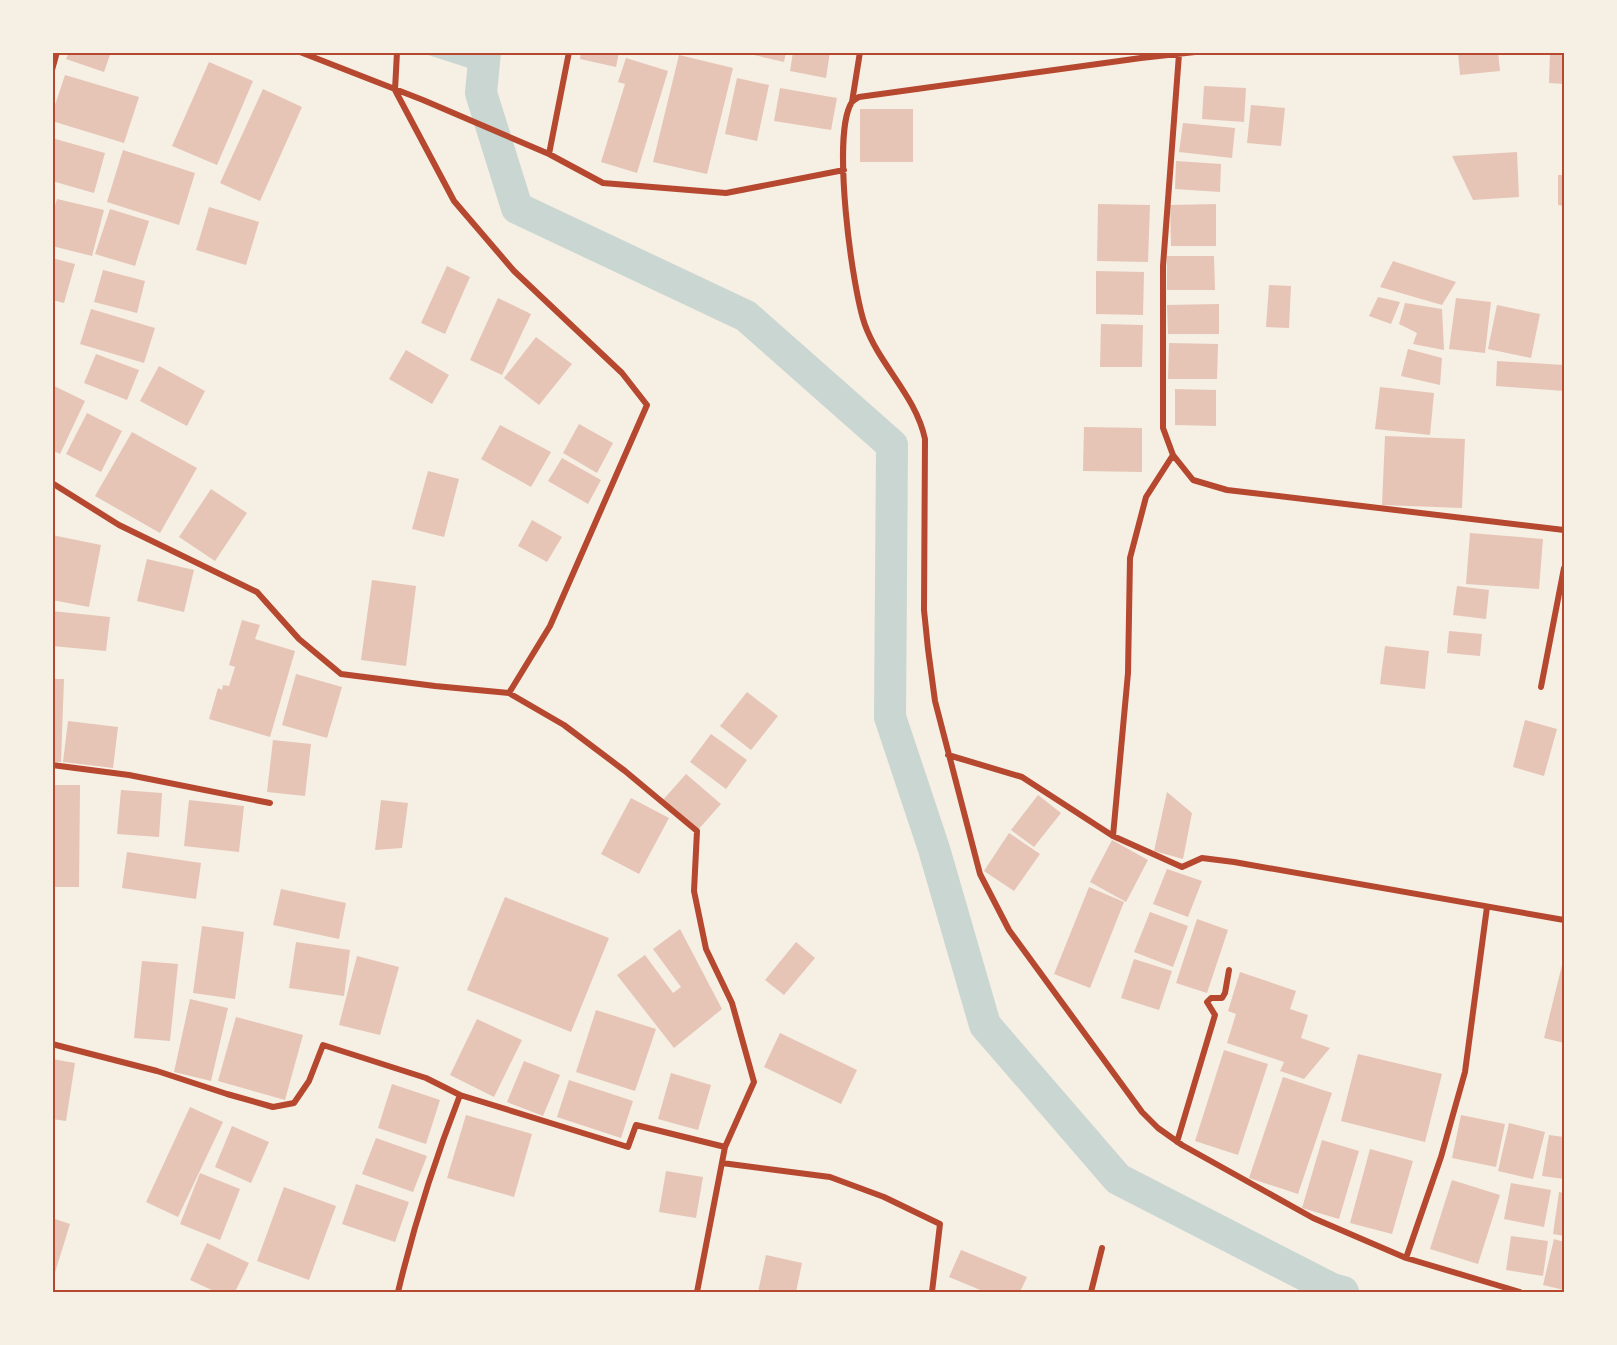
<svg xmlns="http://www.w3.org/2000/svg" width="1617" height="1345" viewBox="0 0 1617 1345" font-family="Mulish,sans-serif">
<rect width="100%" height="100%" fill="#f6efe4"/>
<path fill="#c9d6d2" d="M422 53H486L484 73Z"/>
<g fill="none" stroke-linecap="round" stroke-linejoin="round">
<path stroke="#c9d6d2" stroke-width="32" d="M485 52 481 93 517 208 746 316 892 445 890 717 934 849 985 1025 1118 1179 1332 1289 1343 1292"/>
</g>
<path fill="#e6c5b7" d="M69 52H111L104 72 66 59Z
M581 52H619L616 67 580 59Z
M741 52H786L784 62Z
M793 52H830L826 78 790 71Z
M1458 52H1498L1500 71 1460 75Z
M1550 52H1564V84L1549 83Z
M679 55 733 68 707 174 653 162Z
M626 58 668 71 637 173 601 162 625 84 618 82Z
M209 62 253 81 217 165 172 146Z
M65 75 139 97 124 143 52 121V114Z
M737 78 769 85 757 141 725 134Z
M1204 86 1246 88 1244 122 1202 119Z
M780 88 837 98 831 130 774 121Z
M263 89 302 107 260 201 220 183Z
M1251 105 1285 108 1281 146 1247 143Z
M860 109H913V162H860Z
M1183 123 1235 128 1232 158 1179 152Z
M52 138 105 153 94 193 52 181Z
M123 150 195 173 179 225 107 202Z
M1517 152 1519 197 1473 200 1452 156Z
M1176 161 1221 164 1220 192 1175 189Z
M1558 175H1564V206L1558 205Z
M57 199 104 210 92 256 52 246V215Z
M1098 204 1150 205 1148 262 1097 261Z
M1216 204V246H1171L1170 205Z
M209 207 259 222 246 265 196 250Z
M110 209 149 221 135 266 95 254Z
M1167 256H1214L1215 290H1167Z
M52 258 75 264 64 303 52 300Z
M1393 261 1456 282 1442 305 1380 287Z
M447 266 470 277 445 334 421 323Z
M103 270 145 281 137 313 94 302Z
M1096 271 1144 272 1143 315 1096 314Z
M1269 285 1291 286 1289 328 1266 327Z
M1378 297 1400 302 1391 324 1369 316Z
M498 298 531 314 502 375 470 360Z
M1456 298 1491 302 1485 353 1449 349Z
M1405 303 1442 309 1444 350 1413 344 1417 333 1399 324Z
M1219 304V334H1168L1167 305Z
M1497 305 1540 314 1531 358 1488 349Z
M91 309 155 328 144 363 80 344Z
M1101 324 1143 325 1142 367H1100Z
M536 337 572 364 539 405 504 378Z
M1169 343 1218 344 1217 379H1168Z
M1408 349 1442 358 1440 385 1401 376Z
M406 350 449 375 432 404 389 379Z
M96 354 139 370 127 400 84 383Z
M1497 361 1564 365V391L1496 386Z
M159 366 205 391 187 426 140 401Z
M52 385 85 401 60 454 52 450Z
M1380 387 1434 393 1430 435 1375 429Z
M1175 389 1216 390V426L1175 425Z
M87 413 122 431 101 472 66 454Z
M579 424 613 443 597 473 563 453Z
M500 425 551 452 531 487 481 459Z
M1084 427 1142 428V472L1083 471Z
M132 432 197 468 160 533 95 496Z
M1385 436 1465 439 1462 508 1382 505Z
M562 458 601 480 588 504 548 481Z
M428 471 459 479 444 537 412 529Z
M211 489 247 513 215 561 179 537Z
M532 520 562 537 547 562 518 546Z
M1470 533 1543 539 1539 589 1466 584Z
M52 535 101 545 89 607 52 600Z
M147 559 194 570 184 612 137 601Z
M372 580 416 586 406 666 361 660Z
M1457 586 1489 590 1486 619 1453 615Z
M52 611 110 617 106 651 52 646Z
M242 620 260 625 255 639 295 651 270 737 209 719 218 688 222 690 223 685 229 686 235 667 229 665Z
M1449 631 1482 634 1480 656 1447 653Z
M1385 646 1429 651 1425 689 1380 684Z
M296 674 342 687 327 738 282 725Z
M52 679H64L61 762H52Z
M747 692 778 716 751 750 720 726Z
M1525 720 1557 729 1544 776 1513 767Z
M68 721 118 727 113 768 63 762Z
M711 734 747 760 726 789 690 762Z
M273 740 311 744 305 796 267 792Z
M686 774 721 804 697 831 662 801Z
M52 785H80L79 887H52Z
M121 790 162 793 159 837 117 834Z
M1167 792 1192 813 1183 859 1154 851Z
M1038 795 1061 813 1034 847 1011 830Z
M631 798 669 818 639 874 601 854Z
M189 800 244 806 239 852 184 846Z
M381 800 408 803 402 848 375 850Z
M1009 833 1040 854 1014 891 984 871Z
M1112 840 1148 860 1126 902 1090 882Z
M127 852 201 863 196 899 122 888Z
M1167 869 1202 881 1188 917 1153 904Z
M1089 887 1124 902 1090 988 1054 974Z
M281 889 346 903 339 939 273 925Z
M505 897 609 938 571 1032 467 990Z
M1150 912 1188 926 1173 967 1134 952Z
M1197 919 1228 930 1207 993 1176 983Z
M202 926 244 932 235 999 193 993Z
M680 929 722 1009 674 1048 617 975 645 955 673 993 681 987 653 949Z
M296 942 350 950 344 996 289 988Z
M796 942 815 958 784 995 765 980Z
M357 956 399 967 380 1035 339 1025Z
M1564 957V1043L1544 1038Z
M1134 959 1172 971 1159 1010 1121 998Z
M142 961 178 964 170 1041 134 1038Z
M1240 972 1296 991 1290 1009 1308 1015 1301 1038 1330 1048 1304 1079 1280 1071 1284 1062 1227 1043 1236 1014 1228 1011Z
M190 999 228 1008 211 1081 174 1072Z
M596 1010 656 1029 635 1091 576 1072Z
M236 1017 303 1035 285 1100 218 1081Z
M477 1019 522 1040 494 1097 450 1075Z
M780 1033 857 1070 841 1104 764 1067Z
M1224 1050 1268 1064 1238 1155 1195 1141Z
M1358 1054 1442 1074 1425 1142 1341 1121Z
M52 1059 75 1063 66 1121 52 1119Z
M524 1061 560 1075 543 1116 507 1102Z
M671 1073 711 1085 698 1130 658 1119Z
M1283 1077 1332 1093 1298 1194 1249 1178Z
M569 1080 633 1101 621 1138 557 1117Z
M392 1084 440 1100 426 1144 378 1128Z
M190 1107 223 1122 178 1217 146 1202Z
M466 1115 532 1134 514 1197 447 1178Z
M1461 1115 1505 1124 1496 1167 1452 1158Z
M1509 1123 1545 1132 1533 1179 1498 1171Z
M232 1126 269 1142 251 1183 215 1167Z
M1549 1135 1564 1137V1179L1542 1176Z
M376 1138 427 1156 413 1192 362 1174Z
M1322 1140 1359 1151 1339 1219 1302 1208Z
M1370 1149 1413 1161 1392 1234 1350 1223Z
M666 1171 703 1177 696 1218 659 1212Z
M200 1173 240 1189 220 1240 180 1224Z
M1452 1180 1500 1195 1478 1264 1430 1249Z
M1511 1183 1551 1190 1544 1227 1504 1219Z
M356 1184 409 1202 395 1242 342 1224Z
M284 1187 336 1206 309 1280 257 1261Z
M1559 1192 1564 1193V1236L1553 1234Z
M52 1218 70 1224 53 1279H52Z
M1511 1236 1548 1241 1543 1276 1506 1270Z
M1554 1239 1564 1242V1290L1543 1285Z
M207 1243 249 1263 235 1292H216L190 1280Z
M961 1250 1027 1277 1020 1292H985L949 1277Z
M766 1255 802 1263 796 1292H758Z"/>
<g fill="none" stroke-linecap="round" stroke-linejoin="round">
<path stroke="#b5482f" stroke-width="6" d="M300 52 423 100 549 154 603 183 726 193 844 170
M397 52 395 90 454 201 514 271 622 373 647 405 550 626 509 693
M1195 52 1141 58 859 97C857 98 853 101 852 102 831 133 852 289 865 325 880 366 916 396 925 439L924 610 928 649 935 701 980 874 1009 930 1142 1112 1158 1128 1182 1145 1313 1218 1406 1258 1520 1292
M1179 54 1163 266V428L1173 455 1193 480 1227 490 1564 530
M52 70 57 52
M852 102 860 52
M549 154 569 52
M52 483 119 525 257 592 299 639 341 674 435 686 509 693 564 725 625 771 697 831 694 891 706 949 732 1003 754 1082 725 1147 697 1292
M1541 687 1564 568
M948 755 1022 777 1113 836 1182 867 1202 858 1234 862 1564 920
M52 765 129 775 270 803
M1113 836 1128 673 1130 558 1146 497 1173 455
M52 1044 157 1071 227 1094 273 1107 294 1103 309 1081 323 1045 426 1078 460 1095C435 1159 414 1225 398 1292
M460 1095 628 1147 636 1125 725 1147
M1177 1142 1215 1015 1207 1002 1211 998H1222L1225 993 1229 970
M722 1163 830 1177 884 1197 940 1224 932 1292
M1406 1258 1441 1157 1465 1072 1487 907
M1091 1292 1102 1248"/>
</g>
<rect width="1617" height="1345" fill="none" stroke="#f6efe4" stroke-width="108"/>
<rect x="54" y="54" width="1509" height="1237" fill="none" stroke="#b5482f" stroke-width="2"/>
</svg>
